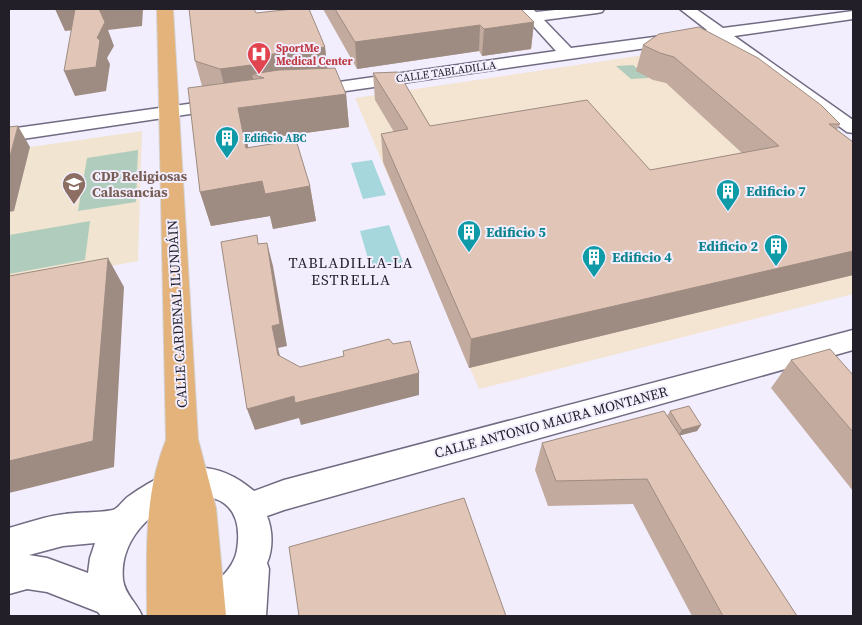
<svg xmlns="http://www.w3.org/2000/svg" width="862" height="625" viewBox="0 0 862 625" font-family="'Source Serif 4',serif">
<rect width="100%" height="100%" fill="#f2eefe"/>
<path fill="#f4e4d2" d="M704 46 853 148V294L479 389 355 98Z"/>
<path fill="#f1e5d1" d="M142 131 138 261 9 285V150Z"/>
<path fill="#b0ccbc" d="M633 65 649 78 631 79 616 66Z
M138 150 136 202 78 211 87 158Z
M90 221 85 260 9 274V235Z"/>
<path fill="#a6d7dc" d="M372 160 386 195 363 199 351 163Z
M389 225 403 262 371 269 360 231Z"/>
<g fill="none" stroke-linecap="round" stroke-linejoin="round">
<g stroke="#726b83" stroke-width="3">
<path id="minor" d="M518 9H533L536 12 565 9H604L602 12 597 13 544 20 571 48 707 30 680 9H696L723 28 853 11V19L734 36 853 120V133L847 132 717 38 311 96 305 95 302 91 305 87 311 86 556 51Z
M224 99 230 100 233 104 230 108 9 141V129Z
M853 330V350L284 510 267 516C273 531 273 549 267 563L269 569 266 616H188C197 590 232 579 237 550 252 455 115 501 123 580 125 595 137 603 142 616H101L98 612 47 592 27 589 9 594V528C27 523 46 516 65 514 75 512 108 513 115 509 120 506 124 499 129 496 172 465 211 454 254 491L284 480ZM95 543 90 558 88 573 47 558 29 555 63 546Z"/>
</g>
<g stroke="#d3d2d4" stroke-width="2">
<path id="major" d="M157 9H173L198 439 216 508 226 616H147C147 557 143 496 166 440Z"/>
</g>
<use href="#minor" fill="#fff" fill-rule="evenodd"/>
<use href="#major" fill="#e3b37b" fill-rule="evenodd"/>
</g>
<path fill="#c2aa9e" d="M323 9H521L534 22 531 49 482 56 479 51 357 69Z
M256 13 325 47 327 68 346 94 349 127 247 141 248 148 310 186 316 221 273 229 270 216 211 226 200 192 202 86 195 61Z
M659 34 840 124 837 130 853 142V275L469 368 383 162 381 134 394 132 375 100 373 73 430 126 650 170 742 153 666 83 653 80 636 71 643 45Z
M791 360 853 375V491L771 388Z
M670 411 701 425 697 431 680 435 797 616H692L633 504 548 506 535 470 542 443 667 416Z"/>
<path fill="#9e8b81" d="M55 9H76L84 29 65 31Z
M99 9H143L142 26 108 30 114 46 107 58 110 64 106 91 75 96 64 71 97 38Z
M534 22 531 49 482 56 484 29Z
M480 25 479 51 357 69 355 42Z
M325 47 328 73 264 78 252 74 256 92 227 96 220 69 266 55Z
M346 94 349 127 247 141 255 182 262 181 310 186 316 221 273 229 270 216 211 226 200 192 246 148 238 108Z
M18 126 30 147 14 211 9 212V160Z
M267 243 273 266 287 346 278 348 285 377 278 355 272 326Z
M853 251V275L469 368 471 339Z
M108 258 124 287 114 467 9 493V461Z
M419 373V395L301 425 299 418 255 430 247 409 294 396Z
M701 425 697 431 678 436 682 430Z"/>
<path fill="#e1c6b8" stroke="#9e8b81" d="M75 9H99L105 22 97 38 100 40 96 67 64 71Z
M189 9H254L256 13 293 9H309L325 47 266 55 267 63 220 69 195 61Z
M335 9H521L534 22 484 29 480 25 355 42Z
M699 27 758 58 821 105 840 124H829L853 142V251L471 339 381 134 408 129 373 73 398 72 430 126 587 100 650 170 779 146 674 57 660 53 643 45 659 34Z
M335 68 346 94 238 108 246 148 296 140 310 186 265 194 262 181 200 192 188 88 264 78 252 74 279 70Z
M18 126 9 160V127Z
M257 235 258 244 267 243 280 324 272 326 278 355 300 367 344 356 343 351 389 339 393 344 410 341 419 373 295 403 294 396 247 409 221 242Z
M108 258 93 441 9 461V276Z
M830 349 853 375V432L791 360Z
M689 406 701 425 682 430 670 411Z
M664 411 797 616H723L647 479 556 481 542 443Z
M464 498 506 616H299L289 547Z"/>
<defs>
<g id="hospital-pin" transform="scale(1.25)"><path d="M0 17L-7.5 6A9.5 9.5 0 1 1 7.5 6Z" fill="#e0444e" stroke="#f2eefe"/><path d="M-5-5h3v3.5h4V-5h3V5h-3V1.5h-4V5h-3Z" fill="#fff"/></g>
<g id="building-pin" transform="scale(1.25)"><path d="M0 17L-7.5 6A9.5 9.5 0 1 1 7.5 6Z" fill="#0f9aa8" stroke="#f2eefe"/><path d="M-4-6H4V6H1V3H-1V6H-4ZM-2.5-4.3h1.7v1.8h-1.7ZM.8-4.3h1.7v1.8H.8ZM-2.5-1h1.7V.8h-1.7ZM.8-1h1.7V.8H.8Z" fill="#fff"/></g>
<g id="school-pin" transform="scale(1.25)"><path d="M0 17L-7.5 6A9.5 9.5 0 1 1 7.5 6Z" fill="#8d6e63" stroke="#f2eefe"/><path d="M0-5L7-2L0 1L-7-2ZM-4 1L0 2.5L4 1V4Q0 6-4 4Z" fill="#fff"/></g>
</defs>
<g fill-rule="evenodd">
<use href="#hospital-pin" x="259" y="54"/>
<use href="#building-pin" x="227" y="138"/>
<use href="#school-pin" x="74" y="184"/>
<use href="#building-pin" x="728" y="191"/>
<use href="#building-pin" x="469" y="232"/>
<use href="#building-pin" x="776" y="246"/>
<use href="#building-pin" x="594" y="257"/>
</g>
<g text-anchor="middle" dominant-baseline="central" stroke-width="4" stroke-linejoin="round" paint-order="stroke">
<g font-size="11" font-weight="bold" fill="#be3a42" stroke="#f2eefe" text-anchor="start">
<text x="276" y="48">SportMe<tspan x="276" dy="13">Medical Center</tspan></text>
</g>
<g font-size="11" fill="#221f29" stroke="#f2eefe">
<text transform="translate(446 72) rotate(-8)">CALLE TABLADILLA</text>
</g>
<g font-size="11" font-weight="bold" fill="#0d838f" stroke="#f2eefe" text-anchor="start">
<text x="244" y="138">Edificio ABC</text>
</g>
<g font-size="14" font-weight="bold" fill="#785e54" stroke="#f2eefe" text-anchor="start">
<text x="92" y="176">CDP Religiosas<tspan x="92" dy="16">Calasancias</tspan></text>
</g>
<g font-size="14" font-weight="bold" fill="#0d838f" stroke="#f2eefe" text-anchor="start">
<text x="746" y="191">Edificio 7</text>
<text x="486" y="232">Edificio 5</text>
<text x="758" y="246" text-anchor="end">Edificio 2</text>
<text x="612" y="257">Edificio 4</text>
</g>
<g font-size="14" fill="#221f29" stroke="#f2eefe">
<text transform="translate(177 314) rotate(-93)">CALLE CARDENAL ILUNDÁIN</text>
<text transform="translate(551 422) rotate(-15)">CALLE ANTONIO MAURA MONTANER</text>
</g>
<g font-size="15" letter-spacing="1" fill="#221f29" stroke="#f2eefe">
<text x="351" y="262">TABLADILLA-LA<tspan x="351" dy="17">ESTRELLA</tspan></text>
</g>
</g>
<rect width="862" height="625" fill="none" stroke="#221f29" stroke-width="20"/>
</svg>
